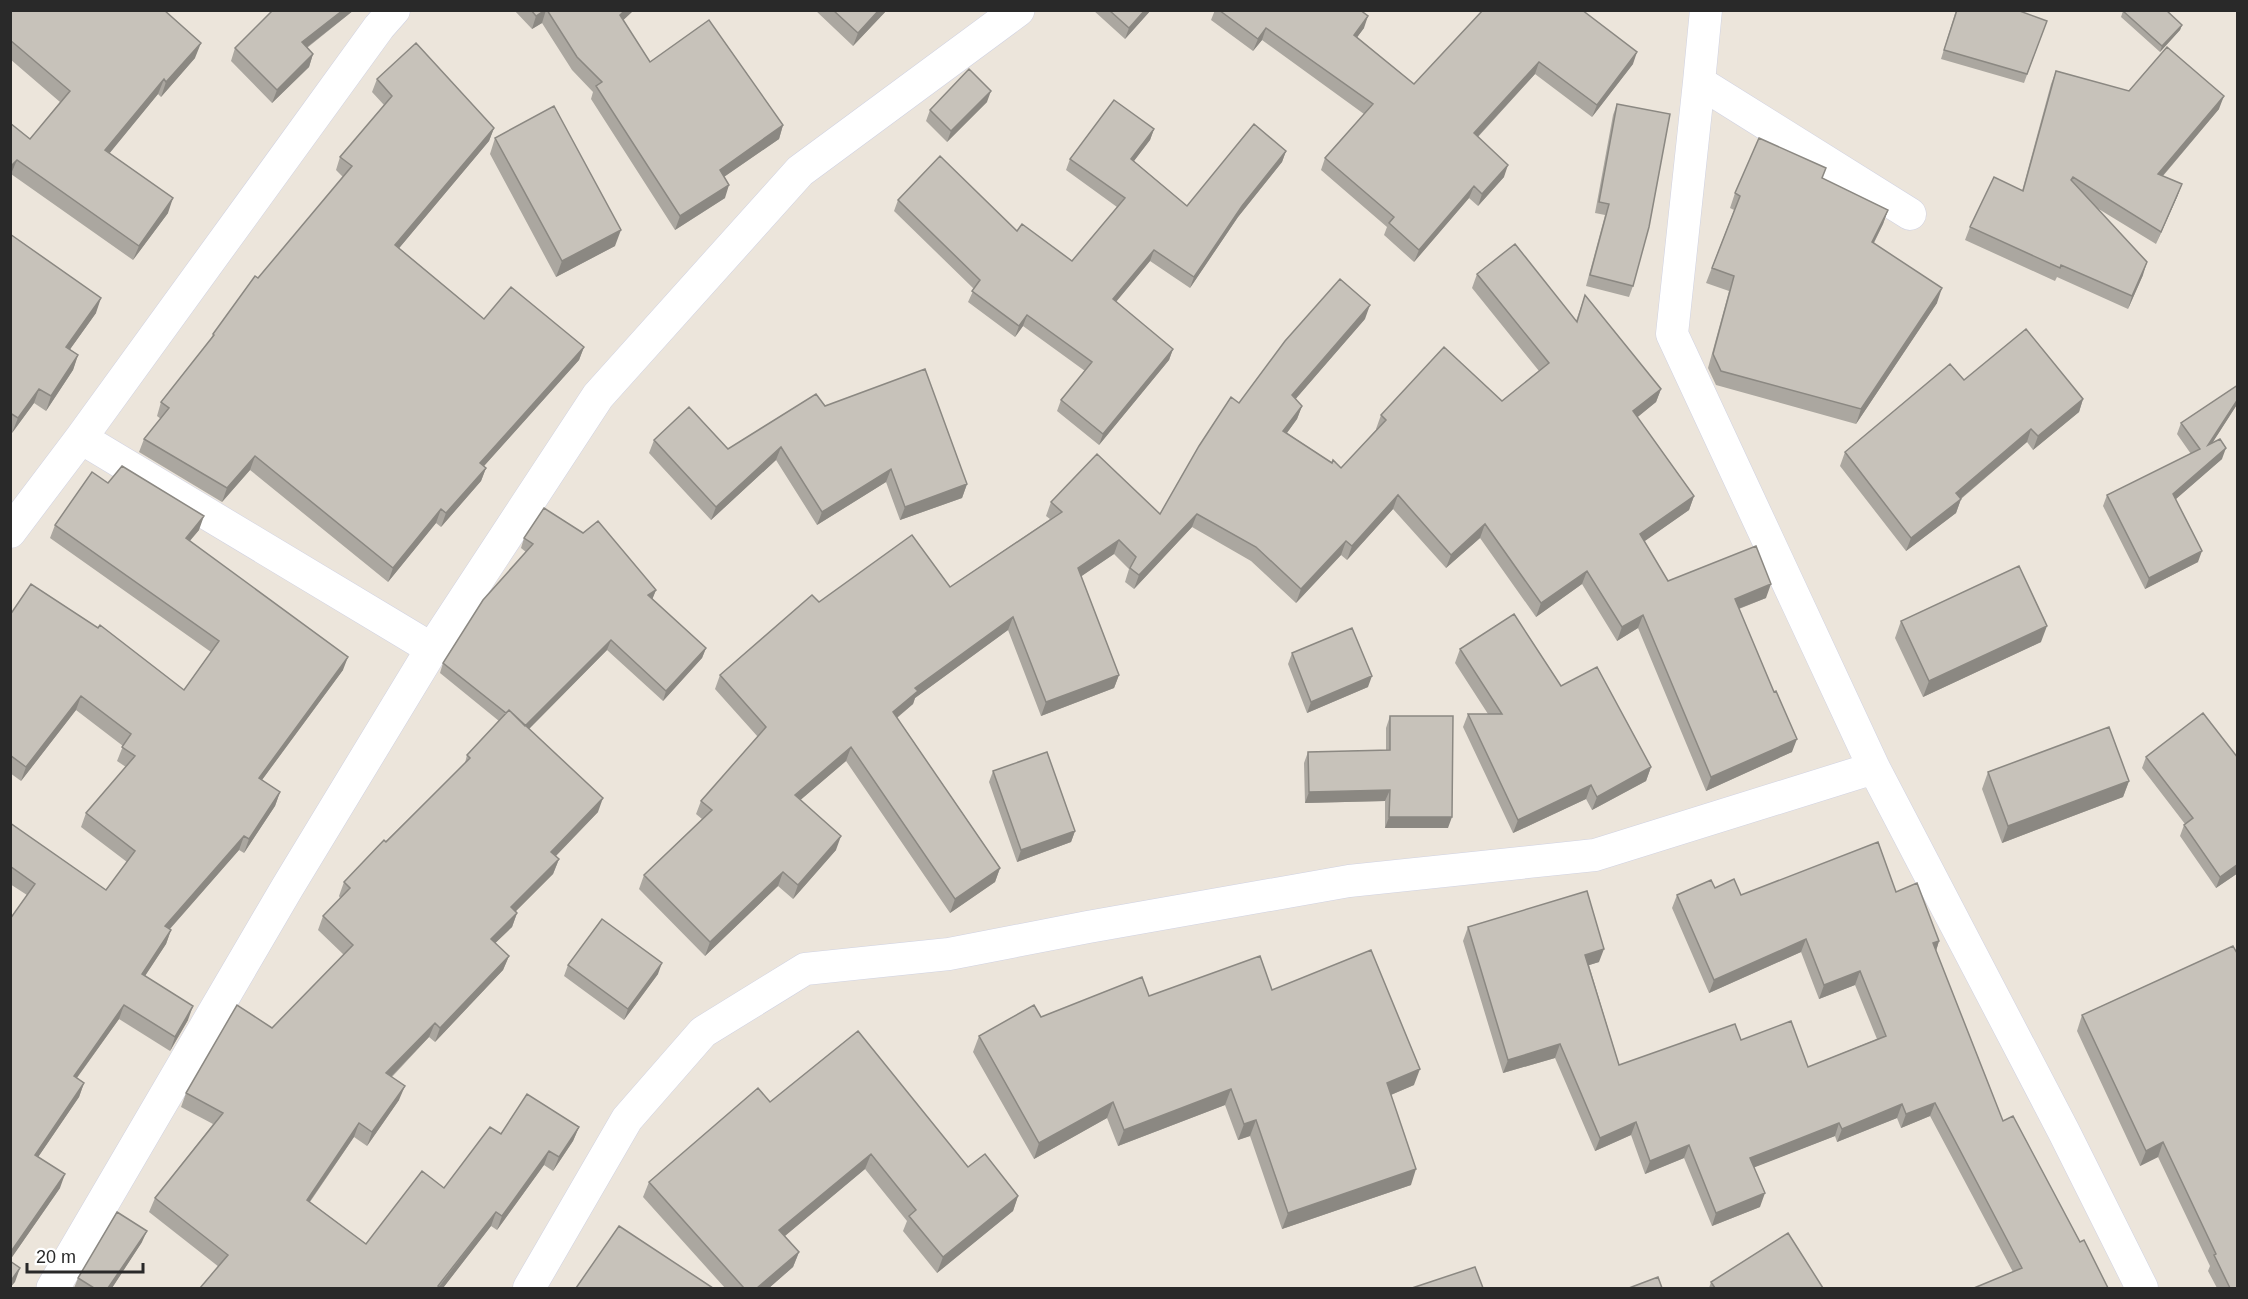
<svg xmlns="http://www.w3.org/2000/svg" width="2248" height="1299" viewBox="0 0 2248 1299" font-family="Arial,sans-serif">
<rect width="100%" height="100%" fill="#ece5db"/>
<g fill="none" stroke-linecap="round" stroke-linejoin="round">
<g stroke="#d0d2e2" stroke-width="33">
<path id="minor" d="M1699 82 1706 10
M1910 214 1699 82 1672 334 1874 768 2064 1132 2142 1288
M81 438 379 27 394 10
M10 532 81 438 432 649
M529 1288 627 1119 703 1032 805 969 949 954 1088 927 1349 881 1595 855 1874 768"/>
</g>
<g stroke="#d0d2e2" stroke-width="34">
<path id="tertiary" d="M53 1288 287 888 432 649 598 396 800 171 1018 10"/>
</g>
<use href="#minor" stroke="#fff" stroke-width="32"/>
<use href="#tertiary" stroke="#fff" stroke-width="33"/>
</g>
<path fill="#aba7a0" d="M10 10 195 58 161 97 158 94 109 153 168 213 133 260 11 174 10 175V123L30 139 60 102 10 59Z
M273 10H354L307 48 313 54 309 67 272 103 231 61 235 48Z
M514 10H634L623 20 650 62 783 125 779 139 724 177 725 198 675 230 591 99 593 92 572 70 542 23 532 29Z
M815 10H887L853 46Z
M1093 10H1151L1125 39Z
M1215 10H1360L1364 28 1357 37 1414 84 1483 10 1633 64 1592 117 1535 74 1478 137 1504 177 1478 206 1469 198 1414 262 1384 235 1387 227 1321 170 1325 158 1364 114 1262 40 1253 51 1211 20Z
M1956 10 2047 21 2024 83 1941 59Z
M2123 11 2182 25 2180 30 2160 52 2121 17Z
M2056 71 2129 91 2219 109 2163 176 2182 184 2177 197 2156 244 2097 208 2143 275 2128 309 2057 277 2055 281 1965 240 1970 227 2022 191 2051 84Z
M377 79 494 128 489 141 399 248 484 319 584 347 579 360 484 466 486 468 481 481 441 527 436 523 388 582 250 470 222 502 139 452 144 439 161 419 157 416 161 402 211 339 213 334 258 278 343 177 336 170 340 157 384 105 372 92Z
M987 102 947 142 926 121 930 110Z
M1617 104 1633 286 1629 297 1586 286 1605 215 1595 213 1613 115Z
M1154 129 1150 140 1134 161 1187 206 1286 151 1282 162 1238 217 1190 288 1150 261 1116 302 1173 349 1169 360 1099 445 1057 411 1061 400 1085 371 1023 326 1015 337 968 302 974 289 894 211 898 200 1017 231 1072 261 1117 207 1066 170 1070 159Z
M495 138 615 246 556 277 490 154Z
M1822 178 1888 210 1883 224 1874 243 1937 303 1856 424 1716 385 1708 368 1729 291 1706 283 1734 210 1730 208 1735 193Z
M10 234 96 313 70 349 78 355 73 370 46 411 34 403 12 433 10 432Z
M1477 274 1576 321 1585 295 1661 389 1656 402 1637 417 1694 496 1689 510 1644 541 1668 581 1766 598 1739 609 1792 752 1706 791 1638 628 1617 641 1582 584 1536 617 1480 538 1446 568 1393 509 1347 560 1341 555 1296 603 1251 561 1192 527 1134 589 1125 582 1129 569 1114 554 1081 576 1119 675 1114 688 1041 716 1008 630 915 698 913 704 897 718 1000 868 995 882 950 913 846 761 800 800 836 850 793 899 778 886 705 956 639 889 644 875 702 819 696 814 701 801 758 737 715 689 720 675 819 602 950 587 1050 519 1046 516 1051 502 1160 514 1239 403 1365 319 1295 399 1302 406 1297 419 1287 433 1332 463 1341 468 1376 430V429L1381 415 1502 401 1539 371 1472 288Z
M1964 380 2083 399 2079 412 2033 450 2027 442 1961 499 1956 513 1906 551 1840 466 1845 452Z
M2238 385V403L2212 443 2222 459 2176 499 2198 562 2145 589 2103 506 2107 495 2191 454 2177 434 2181 423Z
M825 406 967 484 962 498 900 520 886 482 817 525 776 460 711 520 649 453 654 440 728 449Z
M108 483 199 530 190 541 343 670 262 780 280 792 275 806 244 853 239 850 170 929 171 930 166 944 145 976 188 1020 170 1051 119 1019 77 1078 84 1083 79 1097 38 1157 60 1188 10 1260V919L27 895 10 884V823L106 890 127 862 81 827 86 813 126 767 117 761 123 746 76 710 21 781 10 773V615L184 690 211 652 50 538 55 525Z
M524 538 656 590 652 599 706 648 702 658 663 701 607 650 529 729 598 812 556 856 559 859 553 874 516 911 517 913 512 927 495 943 509 956 503 970 435 1042 429 1037 392 1077 399 1100 367 1146 354 1137 310 1202 366 1244 444 1188 501 1134 579 1127 573 1141 553 1171 544 1165 497 1230 491 1226 443 1288H200L219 1267 149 1212 155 1198 213 1124 181 1107 186 1093 272 1028 344 955 318 930 323 916 340 898 339 896 344 882 465 763 467 755 499 721 440 673 443 663 526 552 521 548Z
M1901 621 2041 642 1923 697 1895 638Z
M1460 649 1561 686 1651 767 1646 781 1592 810 1586 799 1513 833 1463 727 1468 714H1488L1455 663Z
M1292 653 1368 687 1307 713 1288 664Z
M1390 716 1448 828H1385V801L1305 803 1304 763 1308 752 1386 750V728Z
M2146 757 2238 758V873L2216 888 2180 836 2184 825 2185 824 2142 768Z
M993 771 1075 831 1071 842 1017 862 989 782Z
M1988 772 2129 781 2123 797 2002 843 1982 789Z
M1715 888 1741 895 1896 892 1939 941 1936 951 2003 1121 2080 1242 2013 1272 1930 1116 1901 1128 1897 1118 1837 1142 1835 1136 1754 1167 1760 1207 1712 1226 1684 1158 1645 1174 1631 1135 1595 1151 1555 1058 1503 1073 1463 941 1468 927 1599 962 1589 965 1619 1065 1741 1040 1808 1067 1877 1039 1855 985 1819 999 1801 952 1709 993 1672 908 1677 895Z
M2233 946 2238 1288H2217L2208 1271 2210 1266 2158 1157 2140 1166 2077 1031 2082 1015Z
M568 965 658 974 624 1020 564 976Z
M1272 990 1414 1085 1391 1095 1411 1185 1282 1229 1250 1136 1238 1140 1225 1105 1118 1146 1107 1118 1034 1159 973 1052 979 1036 1041 1017 1149 996Z
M770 1102 968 1167 1018 1196 1013 1211 937 1273 903 1231 907 1221 865 1169 785 1236 799 1252 793 1267 769 1288H725L643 1197 649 1182Z
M142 1242 112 1288H74L78 1278Z
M1711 1282 1823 1288H1709Z"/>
<path fill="#8b8882" d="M343 10H354L297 55 302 42Z
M545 10H546L542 23 532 29 536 16Z
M625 10H634L615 28 620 15Z
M879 10H887L853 46 858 33Z
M1145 10H1151L1125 39 1129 28Z
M1368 16 1364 28 1350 47 1354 35Z
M2182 25 2180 30 2160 52 2162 46Z
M1266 28 1262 40 1253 51 1258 39Z
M201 43 195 58 161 97 166 82Z
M1637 52 1633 64 1592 117 1597 105Z
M313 54 309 67 272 103 277 90Z
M1539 62 1535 74 1470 145 1474 133Z
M164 79 158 94 100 165 105 150Z
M991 91 987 102 947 142 951 131Z
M2224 96 2219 109 2154 186 2158 174Z
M783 125 779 139 715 183 720 170Z
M494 128 489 141 390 259 395 245Z
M1154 129 1150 140 1127 170 1131 159Z
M1286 151 1282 162 1238 217 1190 288 1194 277 1242 206Z
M17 160 11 174 10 175V167Z
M1508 165 1504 177 1478 206 1482 194Z
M2182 184 2177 197 2156 244 2161 232Z
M729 185 725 198 675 230 680 216Z
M1474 186 1469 198 1414 262 1419 250Z
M173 198 168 213 133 260 139 246Z
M1888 210 1883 224 1867 256 1872 242Z
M621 230 615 246 556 277 562 261Z
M1154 250 1150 261 1109 310 1113 299Z
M2147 262 2143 275 2128 309 2132 296Z
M1942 288 1937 303 1856 424 1861 409Z
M101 298 96 313 61 362 66 347Z
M1370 305 1365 319 1287 409 1292 395Z
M1027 315 1023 326 1015 337 1019 326Z
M584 347 579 360 475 476 480 463Z
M1173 349 1169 360 1099 445 1103 434Z
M78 355 73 370 46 411 51 396Z
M39 389 34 403 12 433 18 418Z
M1661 389 1656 402 1628 425 1633 411Z
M2083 399 2079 412 2033 450 2038 436Z
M2238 399V403L2204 456 2208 445Z
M1302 406 1297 419 1278 445 1283 431Z
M2031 429 2027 442 1952 506 1956 493Z
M781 447 776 460 711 520 716 507Z
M2226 448 2222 459 2169 505 2173 494Z
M255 456 250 470 222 502 227 488Z
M486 468 481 481 441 527 446 513Z
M891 469 886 482 817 525 822 512Z
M967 484 962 498 900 520 905 507Z
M1398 495 1393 509 1347 560 1352 546Z
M1694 496 1689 510 1635 548 1640 534Z
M1961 499 1956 513 1906 551 1911 538Z
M441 509 436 523 388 582 393 568Z
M1197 514 1192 527 1134 589 1139 575Z
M204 516 199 530 180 552 186 538Z
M1485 524 1480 538 1446 568 1451 555Z
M1119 540 1114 554 1073 582 1078 568Z
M1346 541 1341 555 1296 603 1301 589Z
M2202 551 2198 562 2145 589 2149 578Z
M1587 571 1582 584 1536 617 1541 603Z
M1771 584 1766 598 1730 612 1735 599Z
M656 590 652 600 648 595Z
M1643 615 1638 628 1617 641 1622 627Z
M1013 617 1008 630 915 698 913 704 888 725 893 712 915 688Z
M2047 626 2041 642 1923 697 1929 681Z
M611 640 607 650 520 738 524 727Z
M706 648 702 658 663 701 666 691Z
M348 657 343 670 253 792 259 778Z
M1119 675 1114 688 1041 716 1046 702Z
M1372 676 1368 687 1307 713 1311 702Z
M81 696 76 710 21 781 26 767Z
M1797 739 1792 752 1706 791 1711 777Z
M851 747 846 761 790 809 795 795Z
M1651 767 1646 781 1592 810 1597 797Z
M2129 781 2123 797 2002 843 2008 826Z
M1591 785 1586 799 1513 833 1518 820Z
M1390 790 1385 801 1305 803 1309 792Z
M280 792 275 806 244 853 249 839Z
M603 798 598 812 546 866 551 852Z
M1389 817H1452L1448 828H1385Z
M1075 831 1071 842 1017 862 1021 850Z
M244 836 239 850 160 940 165 926Z
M841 836 836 850 793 899 798 885Z
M559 859 553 874 506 921 511 907Z
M2238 864V873L2216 888 2220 877Z
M1000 868 995 882 950 913 955 899Z
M783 872 778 886 705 956 710 942Z
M517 913 512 927 485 953 491 939Z
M171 930 166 944 137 988 142 974Z
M1806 939 1801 952 1709 993 1714 980Z
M1939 941 1935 954 1933 943Z
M1604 949 1599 962 1580 968 1585 955Z
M509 956 503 970 435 1042 440 1028Z
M662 963 658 974 624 1020 628 1009Z
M1860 971 1855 985 1819 999 1824 985Z
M124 1005 119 1019 68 1090 74 1076Z
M193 1006 188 1020 170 1051 175 1037Z
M435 1023 429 1037 381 1087 386 1073Z
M1560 1044 1555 1058 1503 1073 1508 1060Z
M1420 1069 1414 1085 1381 1099 1387 1083Z
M84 1083 79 1097 30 1169 35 1155Z
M405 1086 399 1100 367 1146 372 1132Z
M1231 1089 1225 1105 1118 1146 1124 1130Z
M1113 1102 1107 1118 1034 1159 1039 1143Z
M1935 1103 1930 1116 1901 1128 1906 1114Z
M1902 1104 1897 1118 1837 1142 1842 1129Z
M1256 1120 1250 1136 1238 1140 1244 1124Z
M1636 1122 1631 1135 1595 1151 1600 1138Z
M359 1123 354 1137 301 1214 307 1200Z
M1839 1123 1835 1136 1745 1171 1750 1158Z
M579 1127 573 1141 553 1171 559 1157Z
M2163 1142 2158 1157 2140 1166 2146 1151Z
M1689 1145 1684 1158 1645 1174 1650 1161Z
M549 1151 544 1165 497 1230 502 1216Z
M871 1154 865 1169 774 1245 779 1230Z
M1416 1169 1411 1185 1282 1229 1288 1213Z
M65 1174 60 1188 10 1260V1253Z
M1765 1193 1760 1207 1712 1226 1716 1213Z
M1018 1196 1013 1211 937 1273 943 1257Z
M496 1212 491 1226 443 1288H438Z
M147 1231 142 1242 112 1288H108Z
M799 1252 793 1267 769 1288H757Z
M20 1268 15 1282 10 1288V1282Z"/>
<path fill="#c7c2ba" stroke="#8b8882" stroke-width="1.5" d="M10 10H164L201 43 166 82 164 79 105 150 173 198 139 246 17 160 10 167V123L30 139 70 91 10 40Z
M273 10H343L302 42 313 54 277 90 235 48Z
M531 10H545L536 16Z
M547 10H625L620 15 650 62 709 20 783 125 720 170 729 185 680 216 596 86 602 82 577 57Z
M833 10H879L858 33Z
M1109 10H1145L1129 28Z
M1219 10H1360L1368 16 1354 35 1414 84 1483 10H1582L1637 52 1597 105 1539 62 1474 133 1508 165 1482 194 1474 186 1419 250 1389 223 1394 217 1325 158 1373 104 1266 28 1258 39Z
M1957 10H2017L2047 21 2027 74 1944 50Z
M2124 10H2166L2182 25 2162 46 2123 11Z
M416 43 494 128 395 245 484 319 511 287 584 347 480 463 486 468 446 513 441 509 393 568 255 456 227 488 144 439 169 408 161 402 214 335 213 334 255 276 258 278 352 166 340 157 392 96 377 79Z
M2167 47 2224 96 2158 174 2182 184 2161 232 2073 177 2071 180 2147 262 2132 296 2061 265 2060 268 1970 227 1994 177 2023 191 2056 71 2129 91Z
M969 69 991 91 951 131 930 110Z
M1114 100 1154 129 1131 159 1187 206 1254 124 1286 151 1242 206 1194 277 1154 250 1113 299 1173 349 1103 434 1061 400 1092 362 1027 315 1019 326 972 291 980 280 898 200 940 156 1017 231 1022 224 1072 261 1125 198 1070 159Z
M1617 104 1670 114 1649 227 1633 286 1590 275 1609 204 1599 202Z
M554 106 621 230 562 261 495 138Z
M1759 138 1826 168 1822 178 1888 210 1872 242 1942 288 1861 409 1721 371 1713 354 1734 276 1712 268 1740 196 1735 193Z
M10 234 101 298 66 347 78 355 51 396 39 389 18 418 10 413Z
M1515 244 1577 322 1585 295 1661 389 1633 411 1694 496 1640 534 1668 581 1756 546 1771 584 1735 599 1774 692 1776 691 1797 739 1711 777 1643 615 1622 627 1587 571 1541 603 1485 524 1451 555 1398 495 1352 546 1346 541 1301 589 1256 547 1197 514 1139 575 1130 568 1136 557 1119 540 1078 568 1119 675 1046 702 1013 617 915 688 918 691 893 712 1000 868 955 899 851 747 795 795 841 836 798 885 783 872 710 942 644 875 712 810 701 801 766 727 720 675 812 595 819 602 912 535 950 587 1062 512 1051 502 1097 454 1160 514 1199 446 1231 397 1239 403 1285 341 1340 279 1370 305 1292 395 1302 406 1283 431 1332 463 1333 460 1341 468 1386 420 1381 415 1444 347 1502 401 1549 363 1477 274Z
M2026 329 2083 399 2038 436 2031 429 1956 493 1961 499 1911 538 1845 452 1950 364 1964 380Z
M925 369 967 484 905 507 891 469 822 512 781 447 716 507 654 440 689 407 728 449 816 394 825 406Z
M2238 385V399L2208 445 2220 439 2226 448 2173 494 2202 551 2149 578 2107 495 2200 449 2181 423Z
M122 466 204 516 186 538 348 657 259 778 280 792 249 839 244 836 165 926 171 930 142 974 193 1006 175 1037 124 1005 74 1076 84 1083 35 1155 65 1174 10 1253V919L35 884 10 866V823L106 890 135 851 86 813 135 756 122 747 131 734 81 696 26 767 10 755V615L31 584 98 628 100 625 184 690 219 641 55 525 92 472 108 483Z
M544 508 583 533 598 521 656 590 648 595 706 648 666 691 611 640 525 726 509 710 506 713 443 663 483 600 533 544 524 538Z
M2019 566 2047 626 1929 681 1901 621Z
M1514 614 1561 686 1597 667 1651 767 1597 797 1591 785 1518 820 1468 714H1502L1460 649Z
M1352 628 1372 676 1311 702 1292 653Z
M509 710 603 798 551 852 559 859 511 907 517 913 491 939 509 956 440 1028 435 1023 386 1073 405 1086 372 1132 359 1123 307 1200 366 1244 422 1171 444 1188 490 1127 501 1134 527 1094 579 1127 559 1157 549 1151 502 1216 496 1212 438 1286 442 1288H200L228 1255 155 1198 223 1113 186 1093 237 1005 272 1028 353 945 323 916 350 888 344 882 384 840 386 842 470 758 467 755Z
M2203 713 2238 758V864L2220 877 2184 825 2193 818 2146 757Z
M1390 716H1453L1452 817H1389L1390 790 1309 792 1308 752 1390 750Z
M2109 727 2129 781 2008 826 1988 772Z
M1047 752 1075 831 1021 850 993 771Z
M1878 842 1896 892 1917 883 1939 941 1933 943 2003 1121 2013 1116 2080 1242 2084 1240 2108 1288H1974L2022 1268 1935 1103 1906 1114 1902 1104 1842 1129 1839 1123 1750 1158 1765 1193 1716 1213 1689 1145 1650 1161 1636 1122 1600 1138 1560 1044 1508 1060 1468 927 1587 891 1604 949 1585 955 1619 1065 1735 1024 1741 1040 1791 1021 1808 1067 1886 1036 1860 971 1824 985 1806 939 1714 980 1677 895 1711 880 1715 888 1734 879 1741 895Z
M602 919 662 963 628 1009 568 965Z
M2233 946 2238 955V1288H2230L2214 1255 2216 1254 2163 1142 2146 1151 2082 1015Z
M1371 950 1420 1069 1387 1083 1416 1169 1288 1213 1256 1120 1244 1124 1231 1089 1124 1130 1113 1102 1039 1143 979 1036 1034 1005 1041 1017 1142 977 1149 996 1260 956 1272 990Z
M858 1031 968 1167 985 1154 1018 1196 943 1257 909 1216 916 1210 871 1154 779 1230 799 1252 757 1288H744L649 1182 758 1088 770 1102Z
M117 1212 147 1231 108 1288H94L78 1278Z
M619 1226 713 1288H576Z
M1788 1233 1823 1288H1715L1711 1282Z
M10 1261 20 1268 10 1282Z
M1475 1267 1483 1288H1412Z
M1658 1277 1662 1288H1629Z"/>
<rect width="2248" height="1299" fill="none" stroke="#292929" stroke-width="24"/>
<path d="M27 1263v9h116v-9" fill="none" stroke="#292929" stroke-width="3"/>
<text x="36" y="1263" font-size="18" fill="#292929" stroke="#ffffff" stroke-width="4.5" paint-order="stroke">20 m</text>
</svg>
